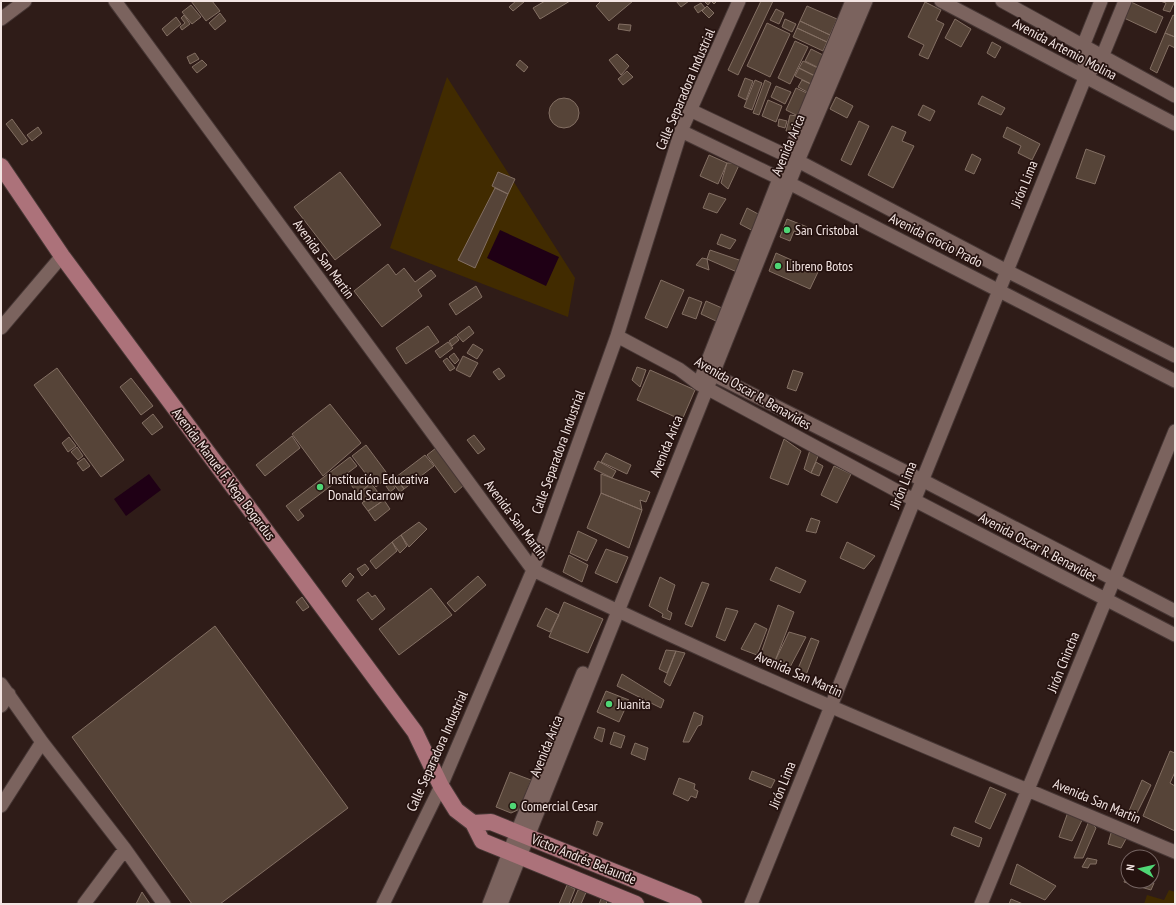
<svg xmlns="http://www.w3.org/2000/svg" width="1176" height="905" viewBox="0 0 1176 905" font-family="'PT Sans Narrow',sans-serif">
<rect width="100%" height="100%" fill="#2f1c18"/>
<path fill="#412b00" d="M447 77 575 278 568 317 390 248Z
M1169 890 1175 892V904H1144L1147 895 1164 900Z"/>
<path fill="#1f0015" d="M500 230 559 257 546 286 487 258Z
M149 474 161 490 126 516 114 499Z"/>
<path fill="#564438" stroke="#836f63" d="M191 1H212L220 11 206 21Z
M516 1 524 2 513 11 509 7Z
M545 1H570L540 19 533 8Z
M601 1H633L609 21 596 6Z
M676 1H689L681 7Z
M704 1H715L716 2 714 4 711 1 708 5Z
M761 1H773L738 75 728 70Z
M1160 1H1175L1170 12 1163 10 1166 3Z
M925 2 941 10 936 20 944 24 928 59 919 55 924 45 908 37Z
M1131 2 1163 17 1156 33 1124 18Z
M701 3 705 8 698 13 694 7Z
M191 5 201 17 192 24 182 12Z
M707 6 714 13 709 18 702 11Z
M807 6 837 19 830 35 800 21Z
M776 9 784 13 779 24 770 20Z
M220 13 226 21 215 30 209 23Z
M184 15 190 24 182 30 180 27 185 23 181 18Z
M1173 15 1175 16V37L1165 33Z
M176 17 181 24 167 36 162 29Z
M785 19 796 24 792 32 782 27Z
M955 19 971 29 961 47 945 38Z
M800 21 830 35 827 42 797 28Z
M767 23 790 34 770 77 747 66Z
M619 24 631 25 630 31 618 29Z
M797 28 827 42 823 51 793 37Z
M1165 33 1175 37V48L1169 45 1157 73 1150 69Z
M795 41 808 47 790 84 778 78Z
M992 42 1001 47 995 58 987 53Z
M811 49 825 56 819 68 805 61Z
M195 53 199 59 190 64 187 57Z
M617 54 629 66 621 75 609 60Z
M202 60 207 65 197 73 192 67Z
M520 60 528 67 524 72 516 65Z
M803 61 820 69 817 77 799 68Z
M799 68 817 77 813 85 795 76Z
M627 71 633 77 623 85 618 79Z
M745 78 753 81 746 100 738 96Z
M755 80 762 83 752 110 744 107Z
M765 80 771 83 759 115 753 113Z
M802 80 813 85 809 93 798 87Z
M776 86 791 92 785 104 771 97Z
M796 88 809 94 798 116 786 110Z
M982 96 1005 108 1001 115 978 104Z
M836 97 853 106 847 118 830 109Z
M549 113a15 15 0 1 1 30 0a15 15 0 1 1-30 0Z
M768 100 782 106 776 122 762 116Z
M923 105 935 111 930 121 918 115Z
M790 115 797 116 794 133 786 131Z
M12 119 28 141 22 145 6 124Z
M779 119 787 121 785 128 778 126Z
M859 121 869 126 851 165 841 160Z
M892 126 906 132 902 141 914 146 893 188 868 175Z
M38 127 42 133 32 141 27 135Z
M1007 127 1040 144 1032 160 1018 153 1021 146 1003 137Z
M1086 149 1105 156 1095 184 1076 178Z
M972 154 981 159 974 174 965 170Z
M709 155 727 163 718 184 700 176Z
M727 163H740L728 189 721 183Z
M340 172 381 225 335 260 294 207Z
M498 172 515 179 508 194 492 186Z
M495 188 508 194 475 268 458 260Z
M709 193 726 199 717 213 703 208Z
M747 208 760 215 755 232 740 224Z
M787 219 810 228 807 236 794 231 790 241 780 237Z
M721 234 736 240 730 249 717 244Z
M710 250 742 261 737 272 707 259Z
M776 253 818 272 810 289 769 271Z
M702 258 707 259 709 270 696 265Z
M388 264 396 275 404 268 415 282 431 270 436 276 418 290 422 296 382 327 354 291Z
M661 280 684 290 667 328 645 318Z
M476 286 482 297 456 315 449 304Z
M689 297 702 302 696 319 682 314Z
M706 301 722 308 716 321 701 314Z
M428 326 439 342 406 364 396 348Z
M469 326 474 333 463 342 457 335Z
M456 336 459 340 452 346 449 341Z
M448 342 453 348 440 358 435 351Z
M473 344 483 350 477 359 467 353Z
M454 353 459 360 455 364 449 357Z
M463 356 478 363 470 377 456 370Z
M447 358 455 368 450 371 443 361Z
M637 367 646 370 640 387 632 380Z
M57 368 124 460 101 477 34 385Z
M499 368 505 376 499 380 493 372Z
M650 370 695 390 682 420 637 400Z
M793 370 803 373 796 391 787 388Z
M131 378 153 406 141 415 120 387Z
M330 404 361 443 323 476 292 434Z
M153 414 163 427 152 435 142 423Z
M474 435 485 449 478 454 467 440Z
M292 436 300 448 265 476 256 465Z
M69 437 76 446 68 452 62 443Z
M784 439 801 451 788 485 770 478Z
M366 445 389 476 376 487 352 456Z
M77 447 83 456 78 460 71 452Z
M436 448 464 485 455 493 427 455Z
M810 450 819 454 811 473 804 469Z
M606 453 631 465 627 474 601 462Z
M425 455 434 466 404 489 396 477Z
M350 457 357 466 299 510 304 516 298 521 286 506Z
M84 458 90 466 83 471 77 463Z
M598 461 616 471 612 478 594 469Z
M816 462 823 466 819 476 811 473Z
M834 466 851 474 837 503 821 495Z
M601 474 650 492 646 502 640 500 642 510 601 493Z
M364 475 371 483 358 494 351 485Z
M396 479 404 489 400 492 392 482Z
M391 482 395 488 390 492 386 486Z
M371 483 377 491 364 502 358 494Z
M377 491 384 500 368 511 362 503Z
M601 493 642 510 629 548 587 528Z
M384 500 390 509 375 521 368 511Z
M811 518 820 521 816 533 806 531Z
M419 522 427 529 409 547 401 535Z
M578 531 597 540 587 561 570 553Z
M401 535 407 546 400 553 392 542Z
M392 542 397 551 376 569 370 561Z
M847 542 875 556 864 569 840 558Z
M606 549 628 557 617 583 595 573Z
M569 555 588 565 582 582 563 572Z
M365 564 369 569 362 576 357 569Z
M776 567 806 581 800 593 770 580Z
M350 573 354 577 346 587 342 581Z
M478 576 486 585 455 612 447 603Z
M660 577 675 585 667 610 672 613 670 620 662 617 663 614 649 606Z
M702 582 709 584 692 627 685 624Z
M431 588 452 615 399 655 379 629Z
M368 592 372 597 375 595 385 609 372 620 357 600Z
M302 597 309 607 303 611 296 602Z
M564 602 603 619 588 653 549 637Z
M778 605 794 612 775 661 760 656Z
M546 608 559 615 550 632 537 626Z
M726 608 738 611 725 641 716 637Z
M755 623 767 629 757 655 741 649Z
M215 626 348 808 220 904H192L72 737Z
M789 632 806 637 789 669 775 661Z
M811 638 819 641 806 675 797 671Z
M666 650 676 651 667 673 659 669Z
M676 651 685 653 670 686 664 682Z
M622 674 664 700 661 708 617 686Z
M606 691 629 700 619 722 597 712Z
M694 712 703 716 701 725 698 726 689 742H683Z
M598 727 605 729 602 742 594 738Z
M614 732 625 736 621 748 610 744Z
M635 743 648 748 645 760 631 754Z
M1170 751 1175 753V772L1170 783 1175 786V831L1143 816Z
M752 771 775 780 771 788 749 779Z
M510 772 531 780 520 809 511 813 496 807Z
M679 778 695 784 694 789 698 791 696 798 691 796 688 801 673 794Z
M1142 780 1151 785 1137 813 1129 811Z
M990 787 1006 794 990 829 975 822Z
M1068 812 1083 818 1072 841 1059 837Z
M597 821 603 823 597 836 593 834Z
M1089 821 1096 828 1083 858H1074Z
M954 827 982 838 979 847 951 835Z
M1111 833 1127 837 1121 848 1108 844Z
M1087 858 1097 860 1096 864H1090L1088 868 1082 867Z
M1017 864 1056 886 1045 900 1010 884Z
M1128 871V881H1135L1134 885 1124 882Z
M1135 881H1149L1154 883 1151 890 1134 885Z
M567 885 575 889 569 904H559Z
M578 890H587L581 904H572Z
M142 892 150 904H136Z
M601 899 607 901 606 904H599Z
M1011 899 1023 904H1009Z"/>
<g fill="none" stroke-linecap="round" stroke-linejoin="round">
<g stroke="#473735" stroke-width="15">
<path id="minor" d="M115 1 533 570C742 673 960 761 1175 852
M941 1 1175 124
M1002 1 1175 96
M1 19 25 1
M1085 78 1083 46 1101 1
M690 110 798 161 1007 271 1175 356
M681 131 789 183 1175 381
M1 328 62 256
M617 336 679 369 699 384 914 500 1175 635
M706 371 922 480 1175 611
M701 378 788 156 852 1
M1 684 42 742 125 849 164 904
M1 706 9 694
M1 806 42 742
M84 904 125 849
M383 904 441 786 533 570 617 336 681 131 739 1
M489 904 517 832 583 673
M501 904 798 161 866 1
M751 904 1085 78 1102 57 1125 1
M981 904 1175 431"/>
</g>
<g stroke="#473735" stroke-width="18">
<path id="major" d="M1 166 62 256 415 732 441 786 456 810 473 823 482 841 636 904
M473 823 491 822 694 904"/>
</g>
<use href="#minor" stroke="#7b635e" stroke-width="13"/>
<use href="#major" stroke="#ac727a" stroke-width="16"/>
</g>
<g fill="#4fd675" stroke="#25120f" stroke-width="1.5">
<circle cx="787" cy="230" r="4"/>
<circle cx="778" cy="266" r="4"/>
<circle cx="320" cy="487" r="4"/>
<circle cx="609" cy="704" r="4"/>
<circle cx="513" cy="806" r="4"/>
</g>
<g text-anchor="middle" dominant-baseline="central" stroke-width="3.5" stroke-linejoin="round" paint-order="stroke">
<g font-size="14" fill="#f3e5e3" stroke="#25120f">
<text transform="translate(1065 49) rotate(28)">Avenida Artemio Molina</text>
<text transform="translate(685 89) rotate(-67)">Calle Separadora Industrial</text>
<text transform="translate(788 145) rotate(-67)">Avenida Arica</text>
<text transform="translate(1024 184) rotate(-68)">Jirón Lima</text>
<text transform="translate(936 240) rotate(27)">Avenida Grocio Prado</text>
<text transform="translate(324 259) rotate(54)">Avenida San Martin</text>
<text transform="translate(753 393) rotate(30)">Avenida Oscar R. Benavides</text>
<text transform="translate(666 446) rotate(-68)">Avenida Arica</text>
<text transform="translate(558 452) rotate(-70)">Calle Separadora Industrial</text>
<text transform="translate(224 474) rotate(53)">Avenida Manuel F. Vega Bogardus</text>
<text transform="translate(903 485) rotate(-68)">Jirón Lima</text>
<text transform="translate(516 519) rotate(53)">Avenida San Martin</text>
<text transform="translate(1038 547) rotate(28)">Avenida Oscar R. Benavides</text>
<text transform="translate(1063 662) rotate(-68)">Jirón Chincha</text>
<text transform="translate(799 674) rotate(24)">Avenida San Martin</text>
<text transform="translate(546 746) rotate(-68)">Avenida Arica</text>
<text transform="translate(437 751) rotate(-66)">Calle Separadora Industrial</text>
<text transform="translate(782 785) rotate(-68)">Jirón Lima</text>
<text transform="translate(1097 801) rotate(23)">Avenida San Martin</text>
<text transform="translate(584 859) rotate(22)">Víctor Andrés Belaunde</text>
</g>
<g font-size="14" fill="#f3e5e3" stroke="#25120f" text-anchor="start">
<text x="795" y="230">San Cristobal</text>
<text x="786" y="266">Libreno Botos</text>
<text x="328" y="479">Institución Educativa<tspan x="328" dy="16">Donald Scarrow</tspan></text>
<text x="617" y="704">Juanita</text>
<text x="521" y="806">Comercial Cesar</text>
</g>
</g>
<rect width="1176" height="905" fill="none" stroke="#f3e5e3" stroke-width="4"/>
<g transform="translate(1140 869) rotate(278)"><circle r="19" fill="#25120f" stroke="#776664"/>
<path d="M0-3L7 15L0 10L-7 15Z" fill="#4fd675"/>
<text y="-6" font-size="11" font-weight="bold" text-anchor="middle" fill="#f3e5e3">N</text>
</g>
</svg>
